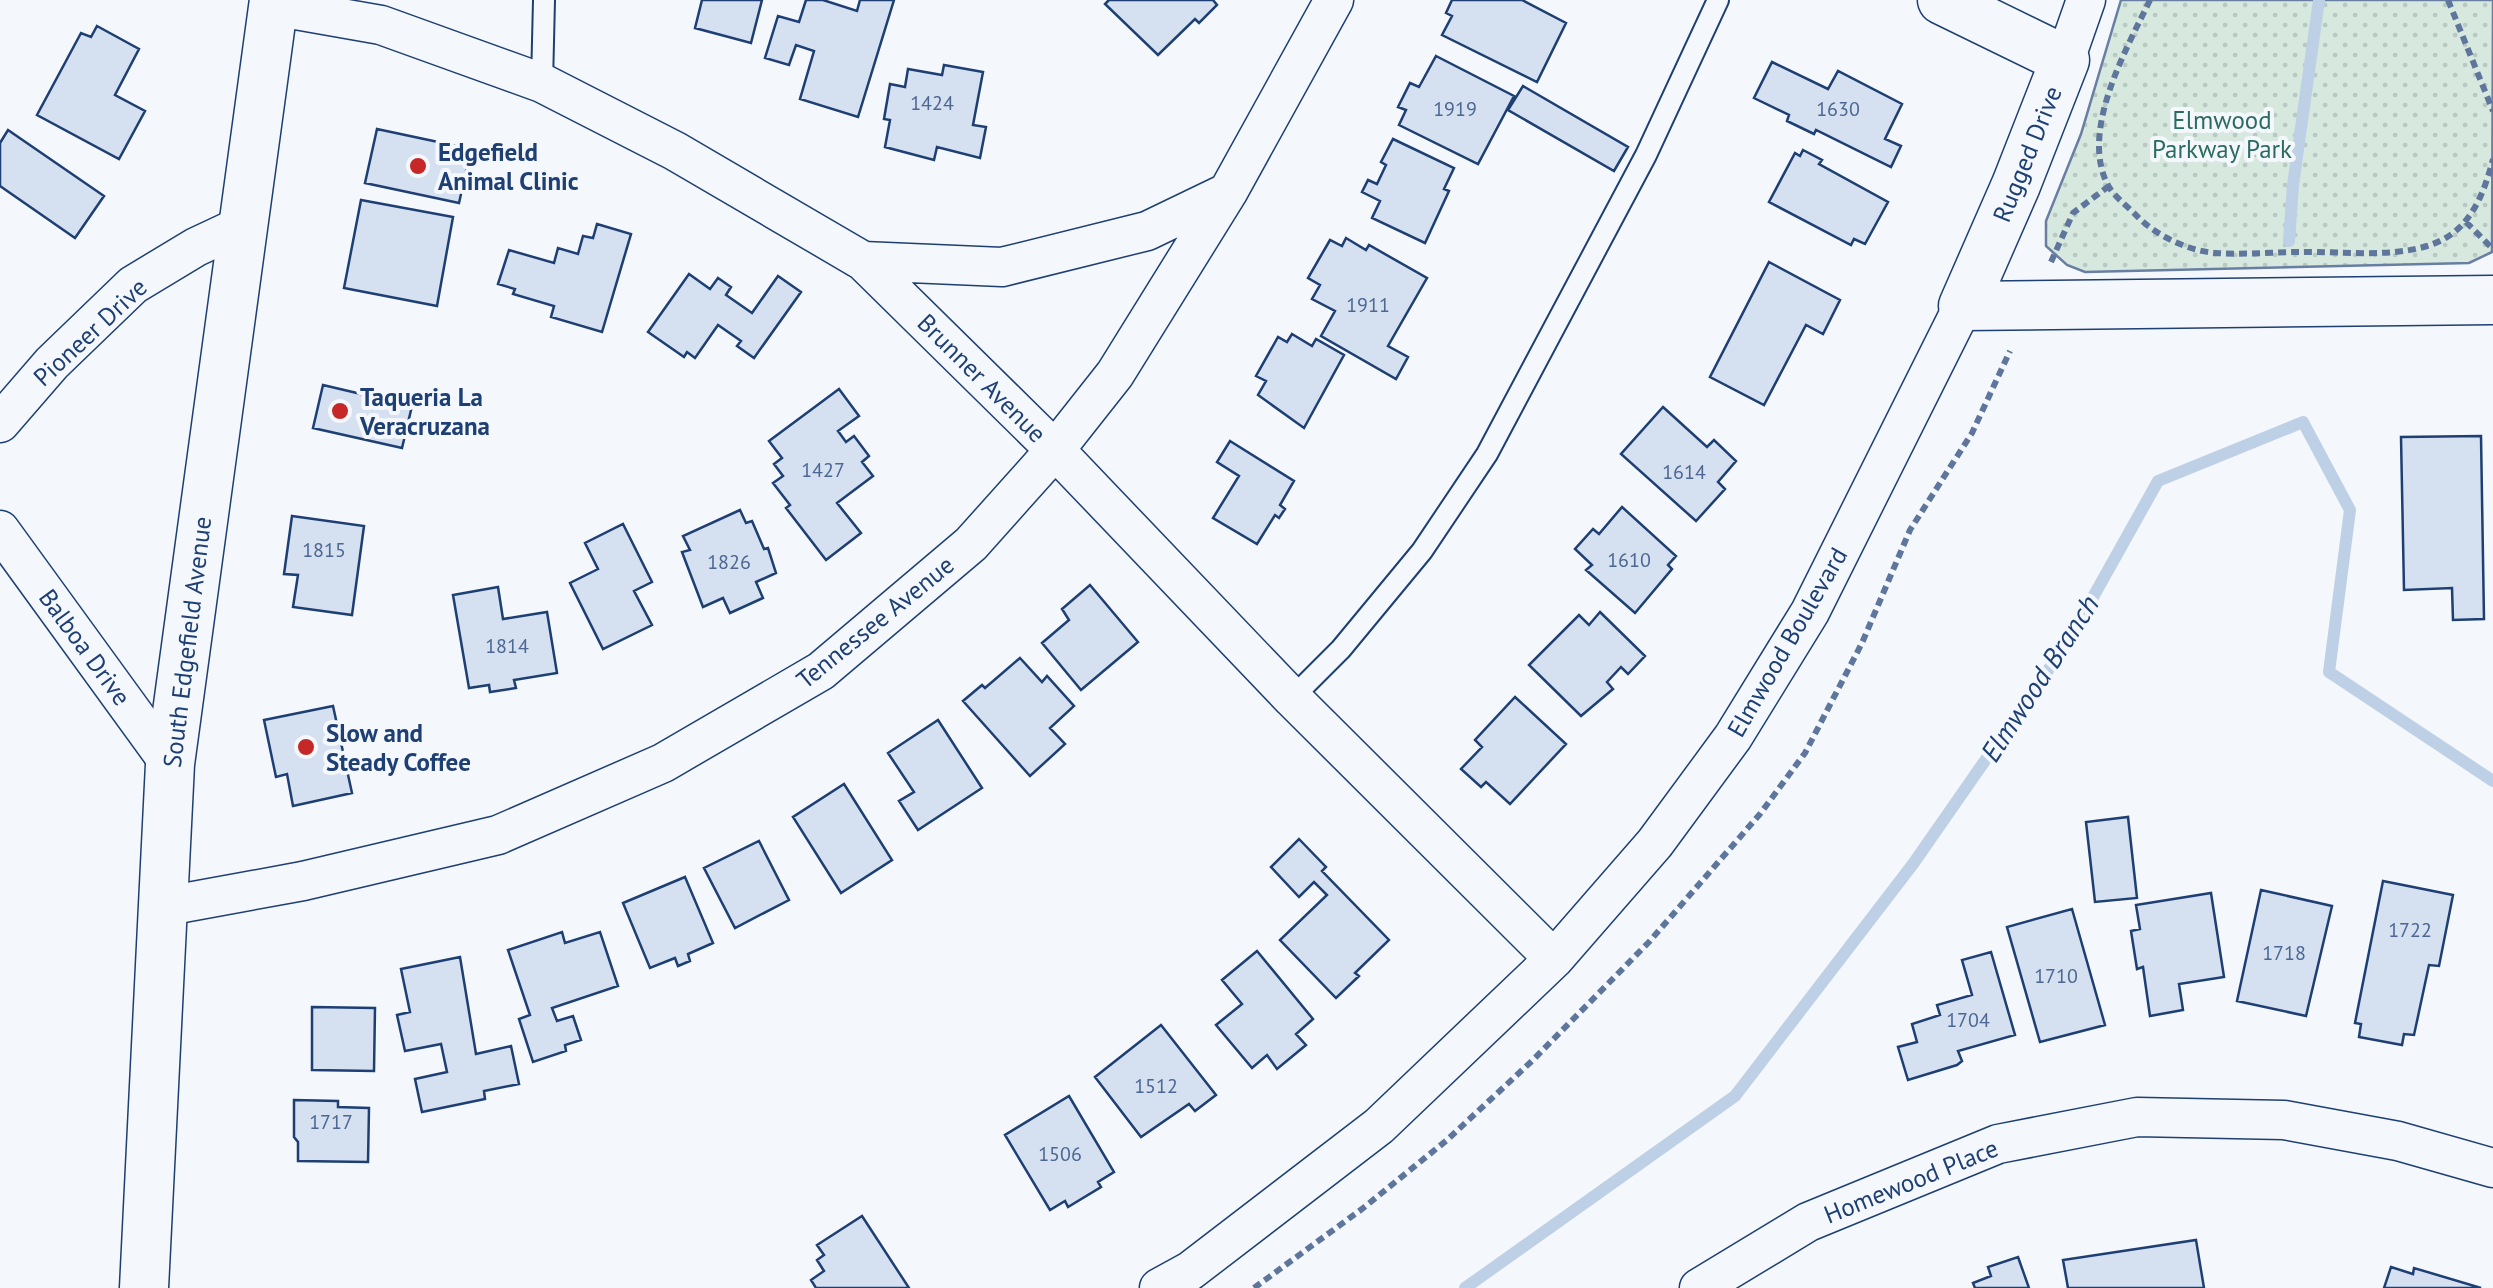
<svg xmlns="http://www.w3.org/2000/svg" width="2493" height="1288" viewBox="0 0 2493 1288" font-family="'PT Sans',sans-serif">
<defs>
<pattern id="green-dots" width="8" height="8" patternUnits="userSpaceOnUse" patternTransform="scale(2.5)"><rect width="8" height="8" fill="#d7e8df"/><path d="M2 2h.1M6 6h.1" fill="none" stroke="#b8c8c3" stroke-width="1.8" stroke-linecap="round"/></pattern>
</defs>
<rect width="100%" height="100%" fill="#f4f7fb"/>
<path fill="url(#green-dots)" stroke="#687fa3" stroke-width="2.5" d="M2121 0H2493L2492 252 2469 263 2085 272 2067 265 2046 246V221L2081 134Z"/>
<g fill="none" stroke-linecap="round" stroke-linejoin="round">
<path stroke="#bed0e5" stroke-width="12" d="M2289 241 2293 185 2319 0
M1465 1288 1735 1096 1913 864 2069 640 2158 481 2303 422 2350 510 2329 672 2493 781"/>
</g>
<path fill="#d5e0f0" stroke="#1d3f73" stroke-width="2.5" d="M702 0H762L751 43 695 28Z
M806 0H823L857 11 860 0H894L858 117 800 99 814 51 796 45 789 65 765 58 778 16 799 22Z
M1109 0H1213L1217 5 1199 23 1195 19 1158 55 1105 4Z
M1452 0H1522L1566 23 1537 82 1442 35 1452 16 1446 13Z
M97 26 139 49 115 95 145 111 119 159 37 115 81 33 91 37Z
M1436 56 1514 96 1478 164 1399 125 1406 110 1398 107 1410 83 1419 87Z
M1772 62 1828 89 1838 71 1902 104 1885 139 1901 146 1891 167 1816 130 1814 134 1787 121 1789 115 1754 98Z
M944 65 983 72 973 125 986 127 980 158 937 147 934 160 885 147 890 120 884 119 890 84 905 87 908 69 942 75Z
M1523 86 1628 147 1614 171 1508 110Z
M377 129 471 149 459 203 365 183Z
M8 130 104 196 75 238 0 186V143Z
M1393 139 1454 168 1444 189 1449 191 1425 243 1372 218 1380 201 1362 192 1368 180 1377 184 1386 165 1381 162Z
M1803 150 1822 160 1819 164 1888 202 1865 244 1854 239 1851 245 1769 202 1795 153 1800 156Z
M361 200 453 217 437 306 344 288Z
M597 224 631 234 602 332 551 317 554 306 513 294 515 289 498 284 509 250 554 263 558 248 578 254 583 236 593 238Z
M1346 238 1366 250 1369 245 1427 278 1388 346 1408 357 1396 379 1321 336 1335 311 1312 299 1320 285 1308 278 1330 240 1342 246Z
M1769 262 1840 300 1823 334 1806 325 1764 405 1710 377Z
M689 274 710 289 718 278 731 287 726 295 752 313 778 276 801 292 754 358 737 346 741 341 718 325 695 358 687 352 684 357 648 332Z
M1292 334 1312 346 1316 339 1344 355 1304 428 1258 395 1266 381 1256 376 1278 337 1287 342Z
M323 385 412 406 402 448 313 428Z
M839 389 859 416 838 431 846 442 854 436 869 456 862 462 873 476 837 503 861 533 826 560 786 508 790 505 773 483 783 476 774 464 782 458 769 441Z
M1663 407 1707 447 1714 440 1736 461 1718 482 1725 489 1696 521 1621 454Z
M2481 436 2484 619 2453 620 2452 588 2404 590 2401 437Z
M1230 441 1294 481 1280 505 1285 509 1279 518 1275 515 1257 544 1213 518 1239 476 1217 462Z
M1622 507 1676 556 1668 565 1672 569 1635 613 1586 570 1592 565 1575 549 1593 529 1599 534Z
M740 510 746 523 752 521 764 549 768 548 776 573 756 582 763 598 730 613 723 598 703 607 682 552 690 550 683 536Z
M292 516 364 526 352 615 293 607 298 575 284 574Z
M623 524 652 582 634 591 652 625 603 649 570 583 598 569 585 543Z
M1090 585 1138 642 1081 690 1042 643 1069 620 1062 609Z
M498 587 503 619 547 612 557 673 514 680 516 688 490 692 489 685 469 688 453 595Z
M1600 612 1645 656 1628 674 1621 667 1607 682 1613 689 1581 716 1529 665 1579 615 1589 625Z
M1020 658 1042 682 1047 676 1074 706 1050 728 1065 744 1030 776 963 701 982 685 985 688Z
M1515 697 1566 744 1510 804 1486 782 1481 787 1461 769 1482 747 1475 740Z
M333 706 352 793 293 806 287 774 276 777 264 720Z
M938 720 982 788 918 830 899 801 914 792 888 753Z
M844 784 892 860 841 893 793 817Z
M2128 817 2137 898 2095 902 2086 822Z
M1299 839 1326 867 1322 871 1389 940 1355 973 1359 976 1336 998 1280 940 1327 895 1314 882 1299 897 1271 867Z
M759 841 789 900 735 928 704 868Z
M685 877 713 943 688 954 690 961 678 966 675 958 650 968 623 903Z
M2383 881 2453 895 2439 966 2429 965 2414 1035 2404 1034 2402 1045 2359 1037 2361 1024 2355 1023Z
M2261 890 2332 906 2306 1016 2237 1001Z
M2211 893 2224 977 2179 984 2183 1010 2150 1016 2143 967 2137 969 2131 931 2140 929 2136 905Z
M2072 909 2105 1025 2040 1042 2007 927Z
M562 932 565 943 600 932 618 986 552 1008 557 1021 573 1016 581 1040 565 1045 566 1051 533 1062 519 1019 530 1015 508 950Z
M1257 951 1313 1019 1296 1034 1306 1045 1277 1069 1267 1055 1252 1068 1216 1025 1242 1004 1222 980Z
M1991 952 2015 1035 1958 1051 1962 1061 1957 1065 1908 1080 1898 1047 1917 1042 1912 1024 1940 1015 1937 1005 1972 995 1962 960Z
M460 957 476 1054 511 1046 519 1084 484 1091 485 1099 422 1112 415 1079 447 1072 441 1044 405 1051 397 1015 410 1012 401 969Z
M312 1007 375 1008 374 1071 312 1070Z
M1161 1025 1216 1095 1195 1111 1189 1104 1141 1137 1095 1077Z
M1069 1096 1114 1172 1098 1182 1101 1187 1068 1207 1065 1201 1050 1210 1005 1135Z
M294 1100 338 1101V1107L369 1108 368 1162 298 1161V1142L294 1137Z
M862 1216 909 1288H816L811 1280 824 1271 817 1260 824 1255 817 1245Z
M2196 1240 2204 1288H2068L2063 1260Z
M2018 1257 2029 1288H1975L1973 1283 1991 1276 1988 1267Z
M2391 1267 2413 1274 2414 1268 2481 1288H2384Z"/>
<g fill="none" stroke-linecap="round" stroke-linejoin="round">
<g stroke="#1d3f73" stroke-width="24">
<path id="service" d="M542 83 544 0
M1292 698 1341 649 1422 551 1487 454 1646 155 1718 0"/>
</g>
<g stroke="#1d3f73" stroke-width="41">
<path id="minor" d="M273 6 381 25 542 83 675 151 863 261 1055 450 1292 698 1554 959
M2065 60 2086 0
M863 261 1002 267 1147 231 1228 192
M0 423 52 363 133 285 196 247 243 225
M0 530 170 764
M161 907 303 881 498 835 663 763 821 671 971 544 1055 450 1115 374 1228 192 1334 0
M1159 1288 1190 1271 1379 1126 1554 959 1655 843 1733 737 1810 612 1963 306
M1699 1288 1808 1222 1998 1144 2137 1117 2284 1120 2398 1141 2493 1168"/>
</g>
<g stroke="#1d3f73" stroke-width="51">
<path id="tertiary" d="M1942 0 2065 60 2016 185 1963 306 2493 300
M144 1288 170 764 274 0"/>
</g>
<path stroke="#5e769c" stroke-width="6" stroke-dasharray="8 5" stroke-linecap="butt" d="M2150 0C2127 48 2078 133 2109 187 2115 197 2127 206 2135 214 2154 235 2188 251 2216 253 2243 255 2272 252 2300 252 2344 251 2402 260 2442 240 2473 224 2485 190 2493 159
M2448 0 2493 111
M2466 222 2493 249
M2051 262 2073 213 2109 186
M1254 1288 1362 1209 1447 1140 1533 1060 1649 942 1760 814 1805 753 1862 643 1910 530 1972 433 2010 351"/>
<use href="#service" stroke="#f4f7fb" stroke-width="20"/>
<use href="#minor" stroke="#f4f7fb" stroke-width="38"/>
<use href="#tertiary" stroke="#f4f7fb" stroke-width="48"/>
</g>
<g fill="#c62828" stroke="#f4f7fb" stroke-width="4">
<circle cx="418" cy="166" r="10"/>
<circle cx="340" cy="411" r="10"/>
<circle cx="306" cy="747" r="10"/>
</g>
<g text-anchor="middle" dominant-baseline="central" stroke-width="8" stroke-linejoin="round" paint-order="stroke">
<g font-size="20" fill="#4b6792">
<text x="932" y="103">1424</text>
<text x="1455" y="109">1919</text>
<text x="1838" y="109">1630</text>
<text x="1368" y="305">1911</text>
<text x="823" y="470">1427</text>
<text x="1684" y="472">1614</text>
<text x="324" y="550">1815</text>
<text x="1629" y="560">1610</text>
<text x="729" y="562">1826</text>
<text x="507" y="646">1814</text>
<text x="2410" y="930">1722</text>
<text x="2284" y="953">1718</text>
<text x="2056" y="976">1710</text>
<text x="1968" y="1020">1704</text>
<text x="1156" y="1086">1512</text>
<text x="331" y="1122">1717</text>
<text x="1060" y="1154">1506</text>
</g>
<g font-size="25" fill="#2c6c60" stroke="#f4f7fb">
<text x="2222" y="120">Elmwood<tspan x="2222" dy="29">Parkway Park</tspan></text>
</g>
<g font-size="25" font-weight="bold" fill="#1d3f73" stroke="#f4f7fb" text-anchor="start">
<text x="438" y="152">Edgefield<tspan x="438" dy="29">Animal Clinic</tspan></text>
<text x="360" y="397">Taqueria La<tspan x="360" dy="29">Veracruzana</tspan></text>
<text x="326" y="733">Slow and<tspan x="326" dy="29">Steady Coffee</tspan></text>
</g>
<g font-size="25" fill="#1d3f73" stroke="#f4f7fb">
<text transform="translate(2027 154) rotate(-68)">Rugged Drive</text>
<text transform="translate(90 332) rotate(-43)">Pioneer Drive</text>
<text transform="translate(982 378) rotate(45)">Brunner Avenue</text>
<text transform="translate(875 622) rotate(-39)">Tennessee Avenue</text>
<text transform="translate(187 642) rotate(-83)">South Edgefield Avenue</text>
<text transform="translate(1787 642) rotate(-60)">Elmwood Boulevard</text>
<text transform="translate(85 647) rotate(54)">Balboa Drive</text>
<text transform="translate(1911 1181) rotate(-22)">Homewood Place</text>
</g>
<g font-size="28" font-style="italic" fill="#1d3f73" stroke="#f4f7fb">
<text transform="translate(2039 678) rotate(-57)">Elmwood Branch</text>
</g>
</g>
</svg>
